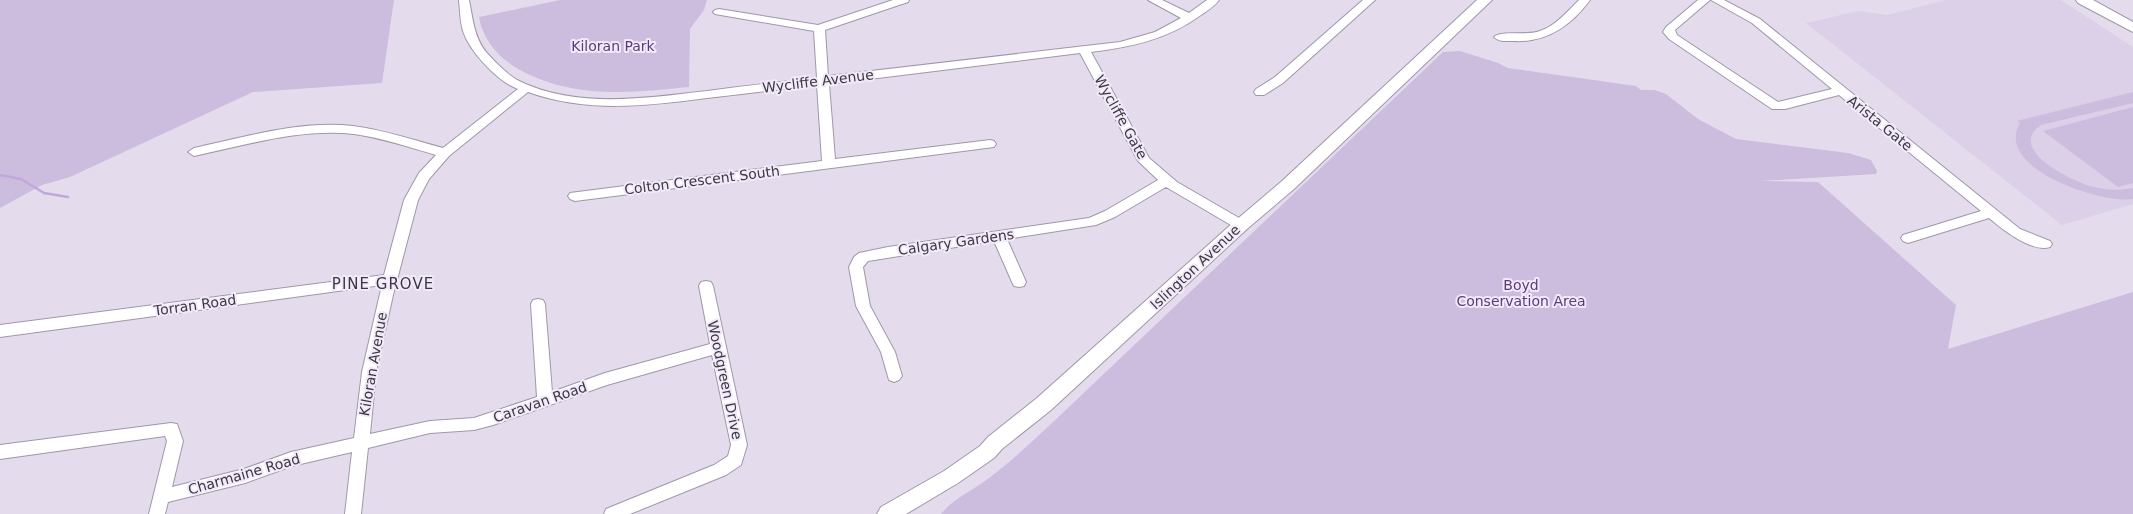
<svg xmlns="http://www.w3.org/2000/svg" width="2133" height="514" viewBox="0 0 2133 514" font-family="'DejaVu Sans',sans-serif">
<rect width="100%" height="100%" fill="#e4dced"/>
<path fill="#dcd0e8" d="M1946 0H2061L2133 47V204L2062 225 1806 23 1858 11 1887 15Z"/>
<path fill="#ccbcde" d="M0 0H394L382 83 253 92 70 177 42 185 0 208Z
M560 0H707L704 10 690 29 689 87C631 93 573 99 520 70 499 58 483 41 479 17Z
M1460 51 1498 63 1508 68 1636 86 1641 90H1655L1666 94 1698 119 1736 139 1848 153 1871 160 1877 171 1876 174 1761 181 1818 182 1956 305 1948 349 2133 292V514H941C953 499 970 492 985 481 1015 459 1042 432 1070 406L1443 52Z
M2133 92V103L2041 125C2006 149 2070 180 2090 186 2104 190 2119 191 2133 188V199C2101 204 1993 168 2020 123L2017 121Z
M2133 107V183L2118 187 2043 131Z"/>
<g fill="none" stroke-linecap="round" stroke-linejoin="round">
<path stroke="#c1a7db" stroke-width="2.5" d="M0 175 21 179 44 193 68 197"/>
<g stroke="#9f97a7" stroke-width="2">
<path id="minor" d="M459 0H469C473 19 474 38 487 53 495 62 509 76 519 81 577 109 645 98 707 91 743 86 780 82 817 78L814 31 715 14 713 12 715 10 719 9 818 25 893 0H909L908 2 825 30 828 76 1120 42 1155 32 1181 18 1148 0H1162L1189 13 1207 0H1219C1215 6 1208 10 1201 15 1168 39 1132 47 1091 52L1149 158 1177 182 1246 222 1248 225 1246 228H1236L1166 187 1115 217 1096 225 1007 239 1026 282 1024 286 1019 287 1014 286 1012 282 994 241 868 261 863 267 870 306 895 352 902 376 899 380 894 382 889 380 881 352 856 306 849 267 854 257 859 253 888 247 1089 218 1105 211 1158 180 1138 161 1080 53 829 84 835 159 990 140 994 141 996 144 994 147 575 201 570 199 568 196 570 193 822 161 817 85C780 89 743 94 707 98 646 106 587 113 528 92L449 156 429 179 418 200 393 295 376 372 370 434 430 421 474 418 537 397 531 304 533 300 538 299 543 300 545 304 552 392 605 373 710 344 699 286 701 282 706 281 711 282 713 286 747 445 741 465 726 475 630 514H604L606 509 714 465 728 456 731 445 712 355 607 385 493 425 474 430 430 433 368 448 361 514H345L352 452 292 466 245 483 168 502 165 514H149L167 441 165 436 0 459V445L171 423 177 424 183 441 172 487 244 469 291 452 354 438 362 372 382 285 0 337V325L384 275 404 200 419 173 436 155C409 147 382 138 354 134 301 128 246 145 194 156L188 152 194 148C246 137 300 120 353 126 384 130 413 140 443 148L518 89C498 82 469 51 463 31 460 21 460 10 459 0Z
M1363 0H1375L1283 83 1264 95H1256L1254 92 1256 89 1275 77Z
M1579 0H1590C1571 26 1546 43 1513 41 1506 41 1499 42 1494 37 1501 30 1528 36 1540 31 1555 26 1567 12 1579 0Z
M1698 0H1710L1675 30 1677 35 1778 102 1832 89 1752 23 1711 0H1724L1760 19 2020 229 2050 241 2052 244 2050 247C2032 253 2002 229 1989 218L1908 243 1903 241 1901 238 1903 235 1981 211 1839 95 1785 109H1772L1669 39 1663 32 1666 27Z"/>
</g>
<g stroke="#9f97a7" stroke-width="2">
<path id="major" d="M1477 0H1492L1294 189 1247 229 1051 410 1002 449 994 458 958 483 906 514H877L881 507 944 471 980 446 988 437 1037 398 1235 221 1282 181Z
M2076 0H2093L2133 22V32L2078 3Z"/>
</g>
<use href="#minor" fill="#fff" fill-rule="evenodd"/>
<use href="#major" fill="#fff" fill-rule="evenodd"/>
</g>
<g text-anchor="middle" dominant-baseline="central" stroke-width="4" stroke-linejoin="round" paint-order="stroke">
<g font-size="14" fill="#5c3a7a" stroke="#f2eafb">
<text x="613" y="46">Kiloran Park</text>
<text x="1521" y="285">Boyd<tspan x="1521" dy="16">Conservation Area</tspan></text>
</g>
<g font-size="14" fill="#3b383f" stroke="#f2eafb">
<text transform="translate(818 81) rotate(-7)">Wycliffe Avenue</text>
<text transform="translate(1121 117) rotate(61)">Wycliffe Gate</text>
<text transform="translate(1880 123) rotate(39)">Arista Gate</text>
<text transform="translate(702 180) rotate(-7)">Colton Crescent South</text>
<text transform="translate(956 242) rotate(-8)">Calgary Gardens</text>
<text transform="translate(1195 267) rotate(-43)">Islington Avenue</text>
<text transform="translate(195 305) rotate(-8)">Torran Road</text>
<text transform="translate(373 364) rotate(-80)">Kiloran Avenue</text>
<text transform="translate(725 380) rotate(78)">Woodgreen Drive</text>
<text transform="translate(540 402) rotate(-19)">Caravan Road</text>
<text transform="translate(244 474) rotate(-16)">Charmaine Road</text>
</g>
<g font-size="15" letter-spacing="1" fill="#3b383f" stroke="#f2eafb">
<text x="383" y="284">PINE GROVE</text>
</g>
</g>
</svg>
